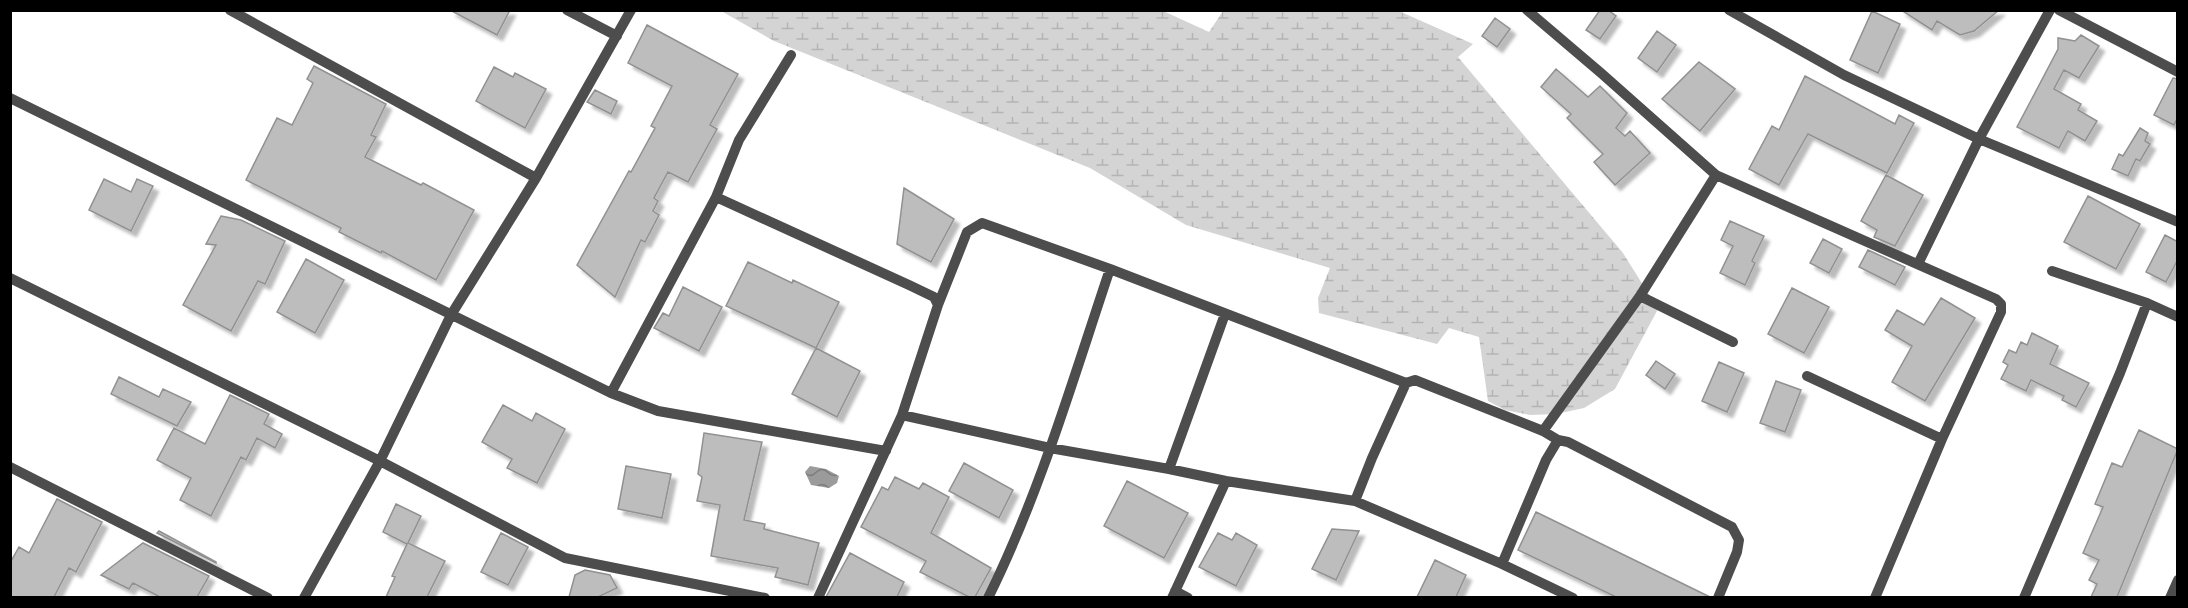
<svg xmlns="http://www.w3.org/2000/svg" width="2188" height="608" viewBox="0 0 2188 608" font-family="Montserrat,sans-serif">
<defs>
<pattern id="wetland-marsh" width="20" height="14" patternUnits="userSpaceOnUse" patternTransform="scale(1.5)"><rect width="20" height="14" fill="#d4d4d4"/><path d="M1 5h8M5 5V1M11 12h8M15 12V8" fill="none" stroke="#b4b4b4"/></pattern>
<pattern id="water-waves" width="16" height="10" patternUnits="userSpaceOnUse" patternTransform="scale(1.5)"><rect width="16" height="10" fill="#9b9b9b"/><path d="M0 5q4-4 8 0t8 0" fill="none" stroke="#7c7c7c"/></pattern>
<filter id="shadow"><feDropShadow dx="5.5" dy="5.5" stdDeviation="1.5" flood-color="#0004"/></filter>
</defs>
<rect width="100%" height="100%" fill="#fff"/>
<path fill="url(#wetland-marsh)" d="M1161 10 1209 32 1223 11H1399L1473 44 1458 57 1623 253 1658 309 1615 389 1584 408 1556 414 1530 415 1505 410 1488 401 1479 337 1449 328 1437 344 1319 313 1318 298 1330 268 1186 225 1090 168 774 41 721 11Z"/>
<path fill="url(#water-waves)" d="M810 466 826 469 839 476 837 483 829 488 811 485 805 472Z"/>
<path fill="#bdbdbd" stroke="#919191" stroke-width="1.5" filter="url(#shadow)" d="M450 10H510L497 35Z
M1600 10H1608L1616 16 1600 39 1586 30Z
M1901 10H1999L1974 31 1960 35 1937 21 1932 30Z
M1872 11 1900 24 1878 73 1850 60Z
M1495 18 1510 29 1497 47 1482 36Z
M647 25 738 74 710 125 717 129 688 182 668 172 654 198 658 201 653 211 659 215 645 242 641 240 615 297 577 265 629 171 631 172 655 128 651 126 672 86 628 63Z
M1657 31 1676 45 1657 72 1638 58Z
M2081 35 2099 46 2079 78 2064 70 2054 89 2081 104 2078 110 2097 121 2085 141 2068 131 2059 148 2017 127 2058 49V38L2075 41Z
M1699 62 1735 89 1700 131 1662 99Z
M314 66 386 104 371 135 376 137 365 157 421 185 423 183 474 210 436 280 382 251 381 253 339 232 341 228 246 180 277 118 292 125 313 83 307 79Z
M494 67 513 77 515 73 546 89 525 128 476 101Z
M1556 69 1588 97 1600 86 1627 113 1616 128 1625 136 1630 131 1650 153 1615 185 1594 162 1603 154 1567 118 1571 114 1541 87Z
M1805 76 1895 124 1899 115 1914 123 1887 173 1808 134 1779 185 1749 169 1772 126 1779 130Z
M2173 78 2178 79V117L2174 125 2154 115Z
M595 90 617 101 611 114 587 102Z
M2140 128 2148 133 2145 141 2150 144 2140 161 2136 159 2128 176 2112 169 2119 154 2123 156Z
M1886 175 1923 195 1895 246 1874 237 1877 230 1861 221Z
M104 179 131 192 137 179 153 186 131 231 89 210Z
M904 188 954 219 931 262 897 244Z
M2088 196 2140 224 2116 269 2064 242Z
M221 216 241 220 285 241 265 284 258 281 231 331 183 305 216 245 206 244Z
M1730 221 1764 236 1752 261 1755 263 1745 285 1720 273 1733 246 1721 240Z
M2165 235 2178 242V259L2166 282 2146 272Z
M1823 239 1842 249 1829 273 1810 263Z
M1868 250 1905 267 1895 285 1859 267Z
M306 259 344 280 315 333 277 312Z
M748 262 792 283 793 280 839 302 816 348 726 306Z
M683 287 722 307 699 351 654 328 663 313 669 316Z
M1792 288 1829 307 1804 353 1768 334Z
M1941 298 1975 318 1925 401 1892 382 1912 346 1885 330 1897 310 1924 325Z
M2032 333 2058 346 2050 364 2089 383 2076 407 2062 400 2064 396 2031 380 2026 391 2001 379 2008 365 2003 362 2009 350 2016 353 2021 342 2027 345Z
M816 348 860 371 837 417 792 394Z
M1656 361 1675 374 1665 389 1646 375Z
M1719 362 1744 373 1727 412 1702 401Z
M119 377 159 397 163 389 191 402 177 426 111 394Z
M1776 381 1801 390 1785 432 1760 423Z
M230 395 269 414 264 424 282 434 275 448 257 438 246 460 241 457 211 516 180 500 191 478 157 460 174 428 205 444Z
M503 405 532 421 536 413 565 429 537 483 507 468 512 459 482 442Z
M2139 430 2178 449 2117 597H2091L2097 584 2089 580 2099 560 2083 553 2103 507 2095 504 2112 463 2122 467Z
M704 433 762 442 744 520 765 524 764 529 819 543 808 585 775 577 778 568 711 556 720 505 697 501 702 477 698 474Z
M964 463 1013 490 999 518 949 491Z
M626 466 671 474 662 518 618 509Z
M895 477 919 489 923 483 949 497 931 533 991 568 975 597H969L920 572 926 561 861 527 882 487 888 490Z
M1127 481 1188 513 1164 558 1104 526Z
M57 499 102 522 76 572 69 568 54 597H10V563L19 547 29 553Z
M396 504 421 516 408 543 445 561 427 597H386L395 577 392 576 407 544 383 532Z
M1536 512 1710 597H1616L1518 550Z
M1332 529 1359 531 1336 580 1312 569Z
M159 531 216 562V563L157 533Z
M501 533 528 547 508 585 481 572Z
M1218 533 1232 540 1236 533 1257 545 1236 586 1199 567Z
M143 543 209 576 197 597H160L133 583 129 589 101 575Z
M850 553 904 582 897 597H826Z
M1435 560 1466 575 1456 597H1417Z
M585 570 610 575 617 588 598 597H569L575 575Z"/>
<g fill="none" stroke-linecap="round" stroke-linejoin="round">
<path stroke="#4d4d4d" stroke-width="10" d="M230 10 536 178
M567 10 617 36
M1527 10 1601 73 1716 175 1996 299 2001 304V312L1942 439 1875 598
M1729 10 1844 75 1979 139 2178 222
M2059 10 2178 72
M10 98 611 393 658 411 886 451
M1716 175 1640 296 1733 342
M716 197 909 285 934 297 938 305 902 415 818 598
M1918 264 1979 139 2050 10
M2052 271 2147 303 2178 317
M10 278 380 461 565 558 765 598
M938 305 967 232 982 223 1110 269 1406 383
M1807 376 1942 439
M611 393 716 197 739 140 791 55
M902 415 1050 448 1169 469 1226 481 1355 501 1502 564 1573 598
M1543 431 1640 296
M10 467 268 598
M1169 469 1225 314
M1355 501 1372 458 1406 383 1415 380 1543 431 1558 440
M1502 564 1546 460 1558 440 1568 442 1732 527 1739 540 1737 552 1718 598
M1175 591 1188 598
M304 598 380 461 451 315 536 178 631 10
M988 598C1040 493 1073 379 1110 269
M1172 598 1226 481
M2024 598 2120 373 2147 303
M2170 598 2178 580"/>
</g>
<rect width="2188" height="608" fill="none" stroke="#000000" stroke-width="24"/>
</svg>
